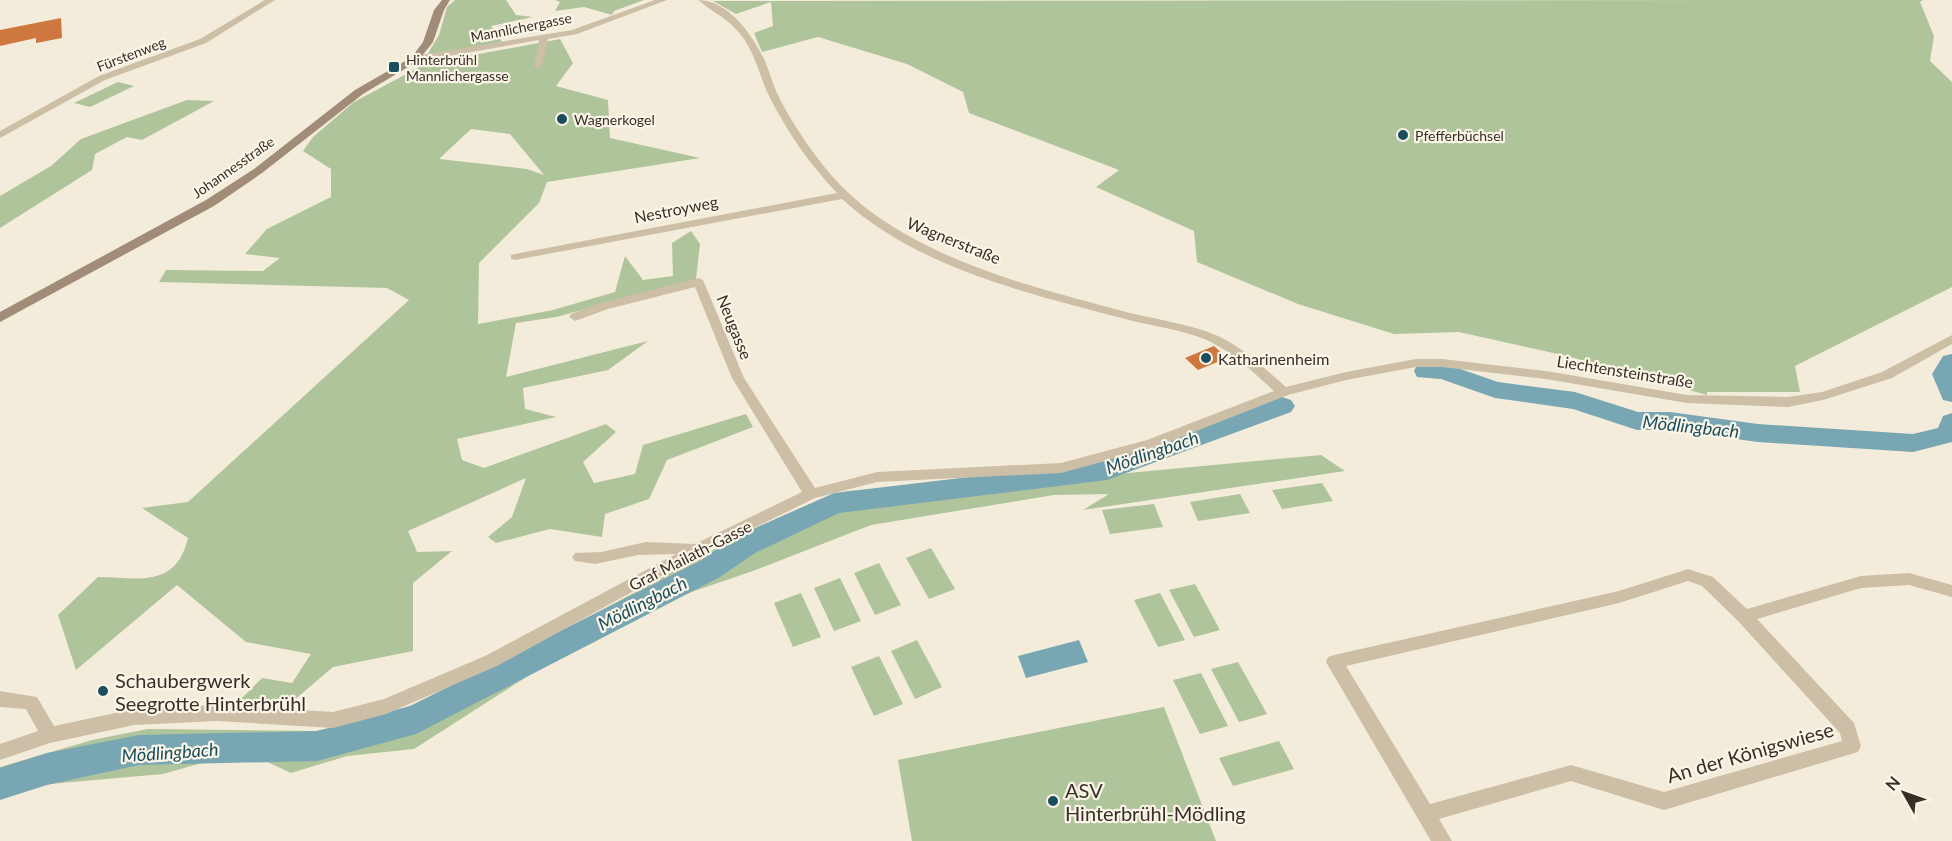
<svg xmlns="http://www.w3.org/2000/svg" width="1952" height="841" viewBox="0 0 1952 841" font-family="Lato,sans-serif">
<rect width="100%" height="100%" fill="#f4ecdb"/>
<path fill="#afc49a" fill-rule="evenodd" d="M455 0H506L516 15 533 17 491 26 502 42 427 55 439 35 447 7Z
M555 0H644L614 11 612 15 584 7 555 11 560 2Z
M1923 0 1920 2 1934 36 1930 61 1952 82V287L1795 366 1800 392H1707V395L1567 356 1459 332 1394 334 1298 304 1197 262 1194 231 1096 187 1119 170 969 113 963 92 907 64 818 37 762 52 754 33 773 26 771 2 736 14 713 1Z
M560 39 573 63 556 86 608 100 610 138 700 158 547 182 539 203 479 263 478 324 553 310 615 292 625 256 643 280 673 276 672 243 691 231 700 244 696 279 556 317 516 323 506 377 648 341 608 370 523 388 525 409 556 417 457 439 462 460 484 468 606 424 616 432 583 462 594 483 635 474 643 445 746 414 753 427 667 460 649 499 605 514 602 537 550 529 496 543 488 537 512 517 526 478 408 531 417 552 452 551 413 583V651L333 667 293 701H239L262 678 292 683 311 654 246 642 177 585 76 670 58 615 98 577C140 578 176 588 188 538L142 508 188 502 409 300 387 288 159 282 166 270 263 271 280 258 245 254 267 229 331 197V169L303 151 313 137 354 102 425 64ZM471 129 510 134 544 175 527 169 439 159Z
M118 82 134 86 90 107 74 103Z
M187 100 214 101 142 140 127 137 95 154 92 170 0 228V196L51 166 81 139Z
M1321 455 1345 471 1083 510 1109 494 1054 495 871 525 753 571 665 601 531 674 414 749 347 756 291 773 244 751 163 774 16 787 0 793V767L92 740 148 729 316 731 388 718 481 675 743 534 847 491 1096 476Z
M1322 483 1333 501 1282 509 1272 490Z
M1240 494 1250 513 1198 521 1190 502Z
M1154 504 1163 527 1110 534 1102 510Z
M931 548 955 589 929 599 906 558Z
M879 563 901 605 875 615 854 573Z
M840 578 861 621 834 631 814 588Z
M1195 584 1220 630 1194 637 1169 590Z
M801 593 821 637 793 647 774 603Z
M1160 593 1185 640 1158 647 1134 600Z
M917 640 942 687 915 699 891 651Z
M879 656 903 704 874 716 851 667Z
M1238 662 1267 714 1239 722 1211 669Z
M1201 673 1228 726 1200 734 1173 680Z
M1164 707 1216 841H912L898 760Z
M1279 741 1294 769 1233 786 1219 758Z"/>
<path fill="#78a7b3" d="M1079 640 1088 662 1026 678 1018 656Z"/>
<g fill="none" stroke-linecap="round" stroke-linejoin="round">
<path fill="#78a7b3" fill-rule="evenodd" d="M1952 354V402L1943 400 1932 374 1943 356Z
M1426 363H1443L1498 382 1575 392 1638 412H1670L1758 424 1913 434 1938 428 1943 416 1952 413V442L1913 452 1758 442 1670 430H1637L1573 409 1495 398 1441 379 1417 377 1414 371 1417 365Z
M1282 397 1291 400 1295 406 1291 412 1107 480 839 513 755 553 720 577 416 734 317 761 139 765 47 785 0 800V768L47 753 139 735 317 731 410 706 700 561 735 537 834 493 1105 461Z"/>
</g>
<path fill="#ce773f" d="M61 18 62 38 36 43V38L0 46V30Z
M1214 346 1227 358 1198 370 1185 358Z"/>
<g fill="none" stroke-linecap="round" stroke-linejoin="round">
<path fill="#cdbea6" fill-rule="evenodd" d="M265 0H275L206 43 105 80 0 138V131L99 76 200 39Z
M655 0H667L577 34 548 39 542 66 538 69 534 66 539 40 415 62 411 59 415 56 572 30Z
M698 0C729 0 753 36 765 61 769 71 772 81 776 91 782 104 790 118 798 130 818 162 843 192 874 214 948 267 1043 290 1130 313 1159 320 1190 324 1218 336 1244 348 1265 369 1286 387L1346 372 1416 359H1442L1546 371 1687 395 1788 397 1822 392 1882 372 1952 335V344L1892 378 1823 400 1788 407 1687 403 1546 379 1442 367H1416L1346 380 1288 395 1156 447 1061 473 877 482 815 498 701 554 497 666 386 714 333 728 217 721 134 725 50 743 0 760V744L38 731 26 709 0 707V691L37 697 54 726 134 709 217 705 333 712 384 699 485 656 676 554 638 555 595 564 575 561 572 557 575 553 601 552 646 542 695 544 802 492 732 378 695 287 608 309 575 321 569 317 571 314 600 303 699 278 703 280 744 378 815 488 877 472 1061 463 1147 440 1274 391C1254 373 1234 353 1209 341 1182 329 1150 326 1121 318 1026 293 916 267 842 199L515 260 511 259V255L515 254 837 193C809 164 786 130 768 94 759 74 755 53 741 35 729 19 712 12 698 0Z
M1688 569 1713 577 1747 609 1861 576 1909 573 1952 585V597L1909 585 1861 588 1757 619 1854 723 1861 746 1858 752 1664 810 1571 781 1439 819 1452 841H1431L1326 662 1328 657 1334 655 1619 591ZM1688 581 1702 586 1738 621 1840 733 1842 741 1664 792 1571 765 1430 804 1346 666 1619 603Z"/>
<path fill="#a18d77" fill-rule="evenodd" d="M442 0H450L444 10 433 42 418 61 363 94 262 173 214 206 0 322V312L206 200 254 169 355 90 412 57 423 42 434 10Z"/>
</g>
<g fill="#1a4e5d" stroke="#fbf5e8" stroke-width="2">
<rect x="388" y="61" width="12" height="12" rx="3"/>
<circle cx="562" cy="119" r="6"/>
<circle cx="1403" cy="135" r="6"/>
<circle cx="1206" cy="358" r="6"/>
<circle cx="103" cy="691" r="6"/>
<circle cx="1053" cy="801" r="6"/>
</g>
<g text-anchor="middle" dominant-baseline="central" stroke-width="4.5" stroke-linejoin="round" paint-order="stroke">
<g font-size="14" fill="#382f28" stroke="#fbf5e8">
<text transform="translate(521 27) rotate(-11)">Mannlichergasse</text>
<text transform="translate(131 54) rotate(-21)">Fürstenweg</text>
<text transform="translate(233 167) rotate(-35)">Johannesstraße</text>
</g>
<g font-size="14" fill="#382f28" stroke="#fbf5e8" text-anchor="start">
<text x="406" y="59">Hinterbrühl<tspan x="406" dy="16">Mannlichergasse</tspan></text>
<text x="574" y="119">Wagnerkogel</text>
<text x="1415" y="135">Pfefferbüchsel</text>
</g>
<g font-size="16" fill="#382f28" stroke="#fbf5e8">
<text transform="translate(676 209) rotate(-11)">Nestroyweg</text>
<text transform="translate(954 240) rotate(22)">Wagnerstraße</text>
<text transform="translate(735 327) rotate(68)">Neugasse</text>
<text transform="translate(1625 371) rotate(9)">Liechtensteinstraße</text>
<text transform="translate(690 555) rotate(-27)">Graf Mailath-Gasse</text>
</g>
<g font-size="16" fill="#382f28" stroke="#fbf5e8" text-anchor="start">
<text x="1218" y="358">Katharinenheim</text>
</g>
<g font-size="18" font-style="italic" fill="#1a4e5d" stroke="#fbf5e8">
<text transform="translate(1691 426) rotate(6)">Mödlingbach</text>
<text transform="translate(1152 452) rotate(-19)">Mödlingbach</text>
<text transform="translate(642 603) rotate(-27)">Mödlingbach</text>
<text transform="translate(170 752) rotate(-4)">Mödlingbach</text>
</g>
<g font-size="20" fill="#382f28" stroke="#fbf5e8" text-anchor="start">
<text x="115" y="680">Schaubergwerk<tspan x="115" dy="23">Seegrotte Hinterbrühl</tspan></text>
<text x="1065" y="790">ASV<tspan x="1065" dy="23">Hinterbrühl-Mödling</tspan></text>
</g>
<g font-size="20" fill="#382f28" stroke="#fbf5e8">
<text transform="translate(1750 752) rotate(-16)">An der Königswiese</text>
</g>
</g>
<g transform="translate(1904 793) rotate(310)" stroke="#fbf5e8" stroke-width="4.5" paint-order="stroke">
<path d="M0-4.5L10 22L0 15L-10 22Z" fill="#382f28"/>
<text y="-9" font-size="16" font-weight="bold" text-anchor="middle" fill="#382f28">N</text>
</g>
</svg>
